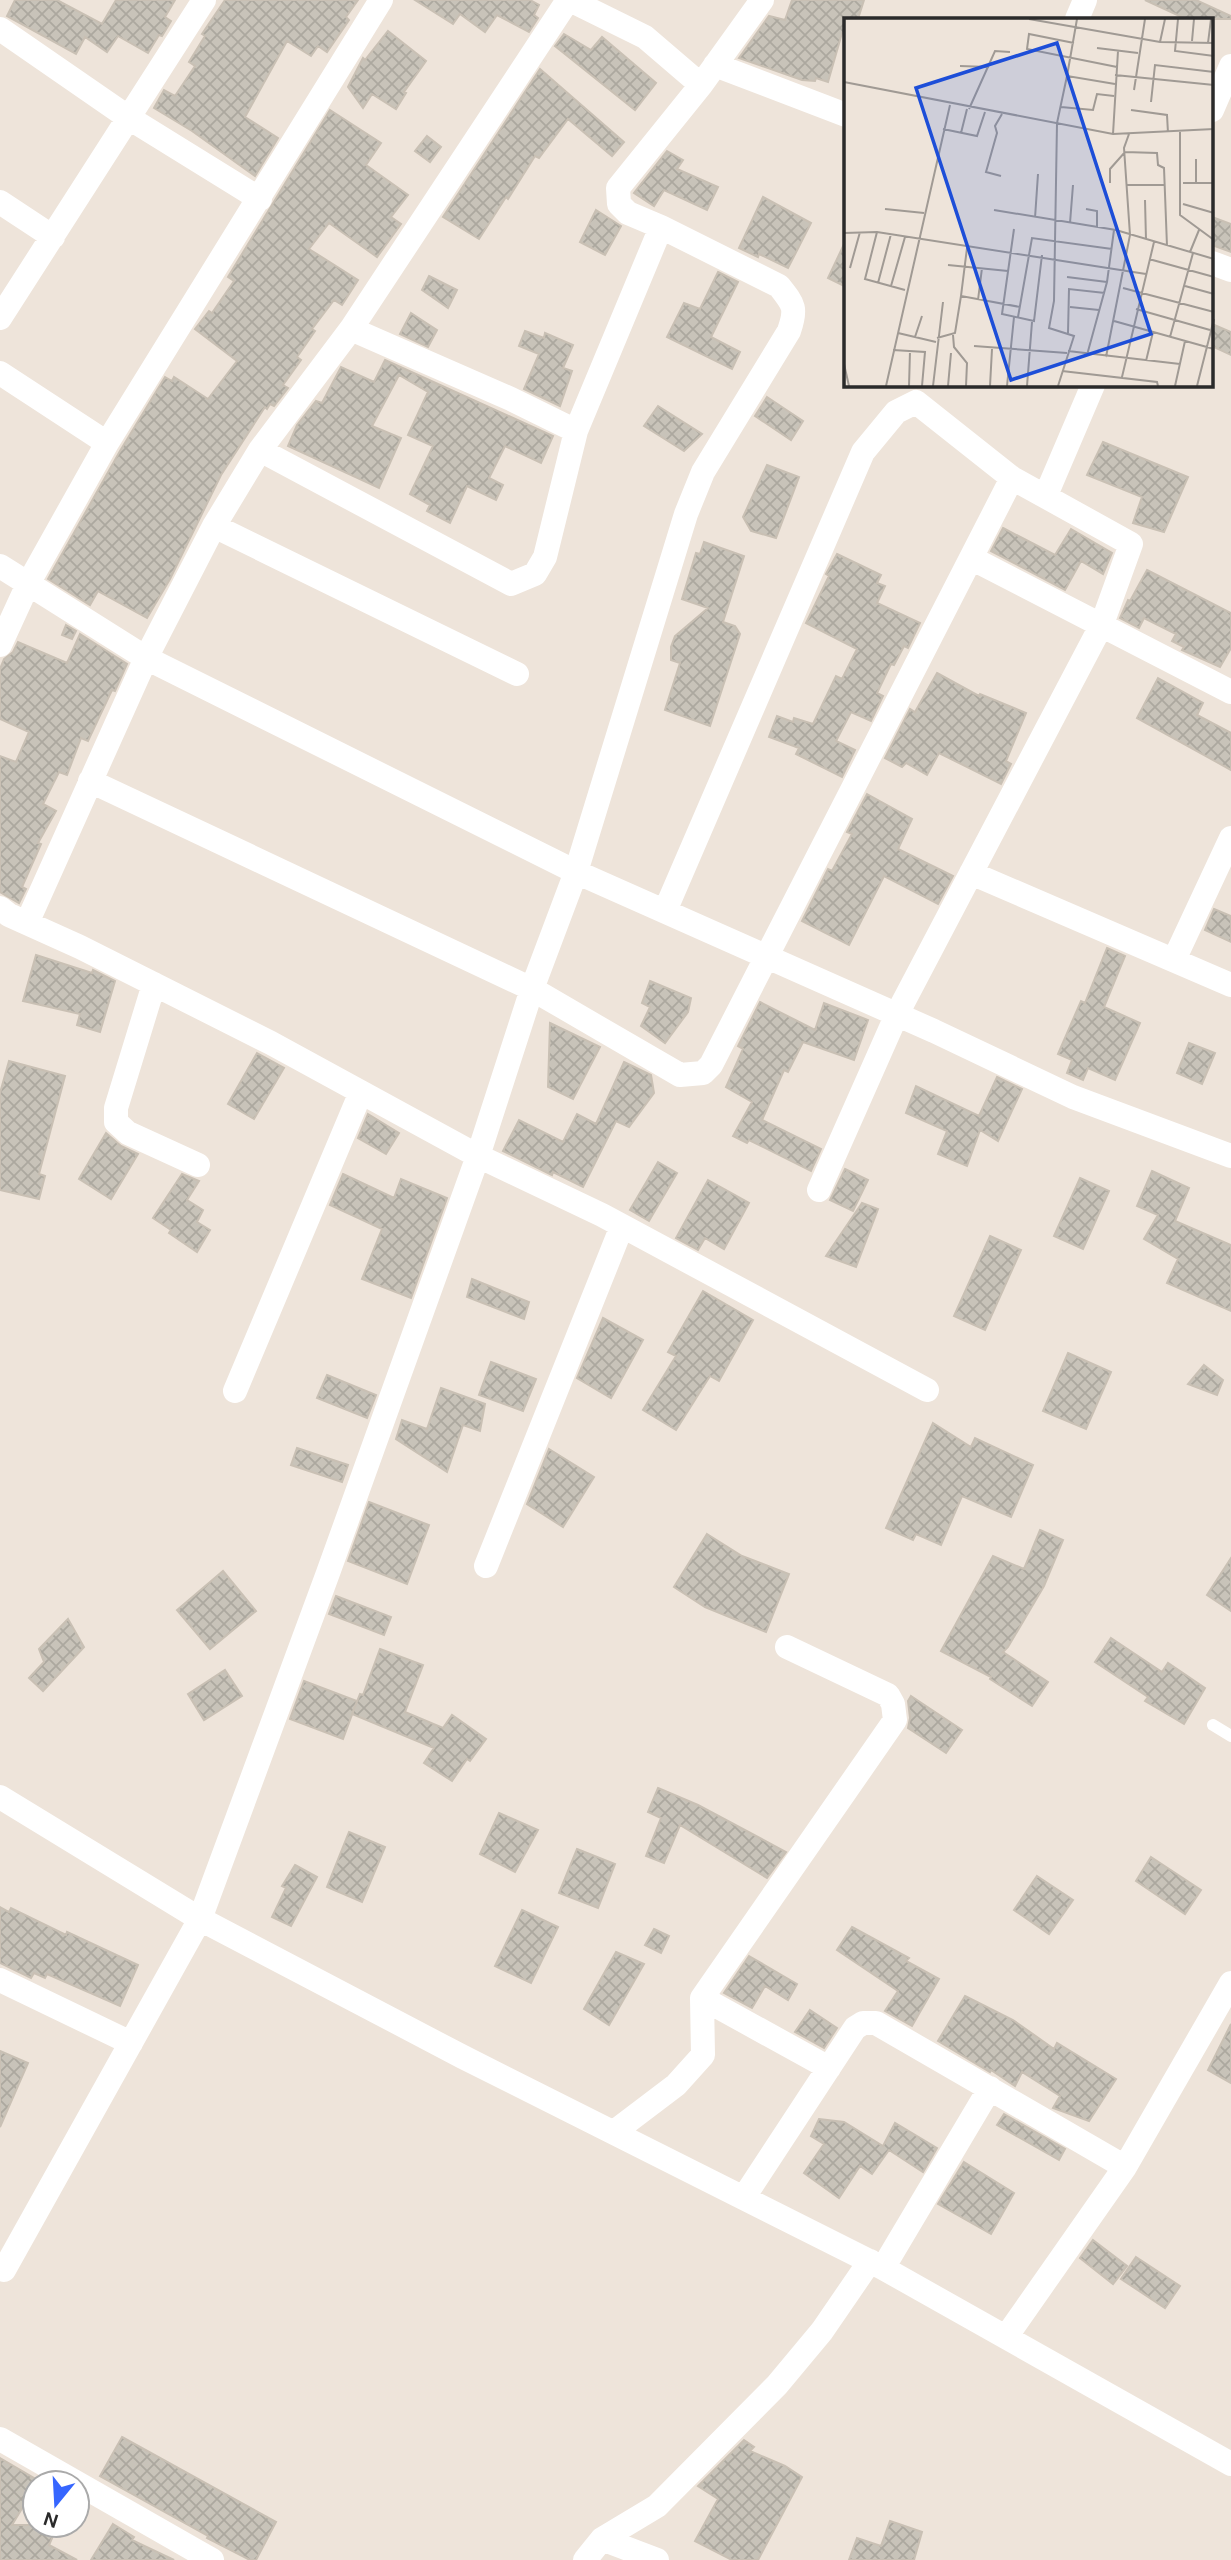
<svg xmlns="http://www.w3.org/2000/svg" width="1231" height="2560" viewBox="0 0 1231 2560" font-family="'DM Sans',sans-serif">
<defs>
<pattern id="building-cross-hatch" width="8" height="8" patternUnits="userSpaceOnUse" patternTransform="scale(1.75)"><rect width="8" height="8" fill="#c8c3b9"/><path d="M0 0l8 8M0 8l8-8" fill="none" stroke="#aca89f"/></pattern>
</defs>
<rect width="100%" height="100%" fill="#eee4da"/>
<path fill="url(#building-cross-hatch)" stroke="#c9c0b4" stroke-width="2" d="M15 0H57L102 24 116 0H175L165 17 171 21 162 36 159 35 148 53 118 36 107 52 85 37 76 54 7 16Z
M225 0H358L346 17 349 20 327 52 318 46 311 56 287 41 245 117 278 138 255 176 192 131 154 108 164 90 175 96 195 66 189 62 205 36 202 34Z
M415 0H530L539 5 534 15 538 18 529 32 497 15 485 32 460 14 453 24Z
M792 0H864L858 19H846V34L842 33 828 82 816 78 815 81 802 80 739 58 769 16 785 20Z
M1145 0H1196L1231 16V19H1186Z
M388 31 426 61 404 92 406 93 396 109 372 94 363 108 348 87 363 58 365 60Z
M564 34 591 50 602 37 656 83 635 110 555 46Z
M540 69 624 142 612 156 568 119 539 158 535 156 508 199 506 197 479 239 443 217Z
M330 110 381 143 366 165 408 195 391 217 401 224 377 257 329 223 309 249 358 280 342 305 334 300 312 329 315 331 297 357 301 360 283 385 288 388 274 406 270 404 267 409 265 407 221 475 170 579 147 618 98 591 90 605 48 579 120 451 165 377 172 381 174 377 208 399 237 361 195 329 209 311 212 313 234 281 228 277Z
M427 136 441 147 430 162 415 151Z
M667 151 683 160 677 169 718 187 707 210 664 190 654 206 634 193Z
M763 197 811 223 788 268 759 254 758 257 739 248Z
M596 210 621 226 605 255 580 242Z
M1212 217 1231 224V252L1212 245Z
M846 240V287L828 278Z
M718 272 738 282 711 337 740 352 732 369 667 337 684 303 700 309Z
M429 276 457 290 448 308 422 290Z
M411 313 437 330 428 347 400 334Z
M1212 324 1231 332V355L1212 346Z
M525 331 544 338 545 333 573 345 563 368 572 371 560 406 524 389 539 354 519 346Z
M385 360 553 436 541 463 505 446 489 478 503 485 496 500 467 486 450 523 427 511 430 505 410 494 433 446 408 435 428 392 399 375 372 426 401 438 379 488 288 446 297 425 316 401 322 403 341 367 374 382Z
M767 397 803 421 791 440 755 416Z
M658 406 702 434 684 451 644 426Z
M1103 442 1188 477 1164 532 1133 523 1142 497 1087 475Z
M767 465 799 477 776 538 751 531 743 517Z
M1003 528 1055 555 1071 529 1112 553 1103 574 1081 561 1065 590 991 551Z
M704 542 744 556 723 622 735 626 740 634 710 726 665 710 680 663 671 660V647L675 636 708 608 682 599 696 553 700 554Z
M837 554 881 575 877 583 885 586 877 603 920 623 908 648 904 646 894 665 891 664 877 693 883 696 871 721 851 712 836 741 855 750 842 777 796 754 799 748 769 737 777 716 793 722 794 718 813 724 836 676 842 679 857 649 806 623 829 576 826 574Z
M1147 570 1231 613V648L1220 667 1182 650 1184 647 1172 641 1176 634 1144 618 1139 628 1120 618 1128 600 1130 601Z
M66 625 76 631 72 639 62 635Z
M80 634 127 664 115 691 112 690 88 741 81 738 67 775 59 772 43 804 56 811 38 843 41 844 22 887 26 889 19 903 0 892V756L16 762 29 732 0 719V669L4 659 13 652 18 642 67 663Z
M937 673 979 696 980 694 1026 713 1006 761 1011 764 1001 784 939 753 927 775 906 763 902 767 885 758 910 709 915 712Z
M1158 678 1203 703 1197 715 1231 733V770L1137 718Z
M867 794 912 819 898 849 953 876 938 904 884 876 849 945 802 921 828 869 832 871 852 834 847 832Z
M1214 909 1231 916V942L1205 930Z
M1107 948 1125 956 1104 1007 1140 1023 1115 1080 1088 1068 1083 1080 1067 1073 1072 1060 1058 1054 1081 1001 1085 1003Z
M36 955 92 973 93 970 115 981 100 1032 77 1025 80 1014 23 1001Z
M650 981 691 998 688 1012 665 1043 641 1026 650 1007 642 1003Z
M760 1002 815 1030 824 1003 868 1020 854 1060 803 1042 788 1072 784 1070 762 1120 821 1149 811 1171 749 1140 747 1143 733 1136 752 1102 726 1087 743 1049 738 1046Z
M550 1023 600 1047 573 1099 548 1087Z
M1189 1043 1215 1053 1202 1084 1177 1073Z
M257 1053 284 1068 254 1119 228 1104Z
M9 1061 65 1076 39 1174 45 1176 39 1199 0 1190V1093Z
M624 1062 651 1075 654 1093 629 1127 616 1121 583 1187 553 1172 552 1175 503 1151 519 1120 563 1142 577 1114 596 1124Z
M997 1077 1022 1089 998 1141 980 1130 967 1166 938 1154 947 1131 906 1113 916 1086 979 1116Z
M368 1114 399 1133 386 1154 358 1138Z
M106 1133 121 1146 138 1154 111 1199 79 1179Z
M658 1162 677 1173 649 1221 630 1210Z
M845 1169 868 1180 853 1211 830 1200Z
M1152 1171 1189 1188 1175 1221 1231 1245V1311L1167 1283 1178 1259 1144 1239 1158 1215 1137 1206Z
M182 1174 199 1181 187 1200 203 1210 197 1222 210 1230 197 1252 169 1233 171 1230 153 1218Z
M343 1174 394 1198 401 1179 447 1198 411 1298 362 1279 382 1229 330 1205Z
M1080 1178 1109 1191 1083 1249 1054 1236Z
M708 1180 749 1203 724 1249 705 1238 698 1250 676 1238Z
M862 1203 878 1209 856 1267 826 1256Z
M990 1236 1021 1250 985 1330 954 1316Z
M472 1279 529 1302 524 1319 467 1297Z
M703 1291 753 1320 719 1381 710 1376 676 1430 643 1410 676 1356 668 1352Z
M603 1318 643 1340 611 1398 577 1378Z
M1068 1353 1111 1372 1086 1429 1043 1411Z
M491 1362 536 1379 523 1411 479 1395Z
M1204 1365 1223 1380 1217 1395 1188 1384Z
M327 1375 376 1395 367 1418 317 1398Z
M441 1388 485 1404 480 1431 463 1425 447 1472 396 1439 402 1420 427 1429Z
M933 1423 971 1447 975 1438 1033 1465 1011 1517 962 1496 941 1545 916 1534 913 1540 886 1528Z
M297 1448 348 1465 342 1482 291 1465Z
M549 1449 594 1477 563 1527 527 1504Z
M369 1502 429 1525 407 1584 348 1561Z
M1040 1530 1063 1540 1044 1586 1008 1647 1003 1652 1048 1682 1032 1706 990 1679 991 1677 941 1651 993 1556 1024 1569Z
M707 1534 742 1556 789 1574 766 1632 705 1607 674 1587Z
M1231 1558V1611L1207 1595Z
M223 1571 256 1611 210 1649 177 1610Z
M336 1596 391 1617 384 1635 329 1614Z
M68 1619 84 1647 43 1691 29 1678 44 1662 39 1649Z
M1111 1638 1162 1672 1168 1663 1205 1688 1184 1724 1145 1701 1148 1697 1095 1662Z
M380 1649 423 1665 405 1712 443 1728 452 1715 486 1739 470 1761 467 1759 452 1781 424 1763 434 1748 352 1714 360 1694 363 1695Z
M225 1670 242 1696 204 1720 188 1694Z
M304 1681 357 1701 343 1739 290 1719Z
M911 1696 962 1730 946 1753 908 1728 910 1718 908 1701Z
M658 1788 698 1805 786 1852 767 1878 680 1825 664 1863 646 1856 661 1818 648 1812Z
M499 1813 538 1830 515 1872 480 1854Z
M349 1832 385 1847 362 1902 327 1887Z
M577 1849 615 1864 598 1908 559 1893Z
M1151 1857 1201 1890 1185 1914 1136 1881Z
M295 1865 317 1877 291 1926 272 1917 286 1888 282 1886Z
M1037 1876 1073 1900 1049 1934 1014 1910Z
M0 1907 9 1912 11 1908 66 1935 67 1932 138 1965 120 2006 47 1974 45 1978 34 1973 31 1978 0 1963Z
M522 1910 558 1927 531 1983 495 1966Z
M852 1927 909 1958 906 1961 939 1979 912 2026 885 2011 898 1991 837 1950Z
M654 1929 669 1936 661 1953 645 1945Z
M616 1952 644 1964 609 2025 584 2009Z
M749 1956 797 1984 788 2000 765 1986 752 2008 724 1993Z
M965 1996 1013 2020 1054 2049 1057 2043 1116 2079 1089 2121 1053 2108 1060 2096 1022 2072 1015 2086 991 2070 990 2072 938 2041Z
M810 2010 837 2028 824 2048 795 2032Z
M1231 2024V2083L1208 2070Z
M0 2051 28 2063 0 2127Z
M1004 2114 1065 2149 1059 2160 997 2125Z
M819 2119 844 2122 883 2146 895 2123 937 2148 923 2172 889 2150 872 2174 860 2166 839 2198 804 2173 824 2144 811 2136Z
M964 2162 1014 2193 991 2234 938 2204Z
M1093 2240 1127 2266 1113 2284 1080 2258Z
M1136 2257 1180 2286 1165 2308 1121 2279Z
M122 2437 276 2522 256 2560H250L207 2538 208 2536 100 2476Z
M744 2440 754 2447 750 2451 785 2466 802 2477 758 2560H732L695 2541 718 2499 698 2486Z
M0 2458 39 2481 35 2483V2487L12 2525H58L49 2545 77 2560H0Z
M890 2521 922 2532 914 2560H849L857 2538 881 2546Z
M113 2524 134 2537 132 2540 174 2560H91Z"/>
<g fill="none" stroke-linecap="round" stroke-linejoin="round">
<path stroke="#fff" stroke-width="12" d="M1213 1725 1231 1736"/>
<path stroke="#fff" stroke-width="24" d="M570 0 645 37 701 85
M1077 19 1085 0
M0 29 129 118 260 199
M715 65 846 115
M1212 110 1231 66
M0 202 53 237
M1212 263 1231 270
M0 318 204 0
M351 329 511 399 576 431
M0 373 107 443
M260 450 511 584 535 574 545 557 576 431 661 227
M1046 495 1093 385
M214 526 517 674
M971 558 1231 692
M0 566 146 658 576 872 934 1031 1073 1097 1231 1156
M0 645 28 584 107 443 381 0
M90 781 532 989 680 1075 703 1073 711 1065 1012 478
M971 873 1231 985
M0 908 9 915 80 947 271 1043 478 1156 602 1215 927 1390
M665 911 863 452 896 412 916 402 1012 478 1131 544 1102 624 897 1014 819 1190
M27 923 146 658 214 526 260 450 351 329 568 0
M1174 960 1231 838
M154 984 116 1108V1122L128 1133 198 1165
M235 1391 361 1092
M486 1566 622 1226
M0 1797 200 1919 463 2057 883 2268 1231 2464
M0 1980 131 2043
M702 1998 829 2068
M614 2132 676 2085 703 2055 702 1998 895 1720 893 1704 888 1695 787 1647
M744 2197 855 2028 863 2023H876L1125 2167
M883 2268 990 2088
M4 2270 200 1919 328 1573 478 1156 532 989 576 872 686 514 703 472 789 331C797 308 794 305 779 286L661 227 628 213 619 204 618 188 701 85 762 0
M1006 2337 1125 2167 1231 1983
M0 2439 212 2560
M602 2539 657 2560
M585 2560 602 2539 657 2506 777 2385 822 2331 870 2261"/>
</g>
<g transform="translate(844 18)">
<rect width="369" height="369" fill="#eee4da"/>
<path fill="none" stroke="#a09a94" stroke-width="2" d="M185 1 316 24 370 25M233 1 223 58 271 66M334 1 331 33 370 38M348 23 350 1M316 24 321 1M230 25 185 16 183 31 273 49M364 25 367 1M253 30 294 35M116 48 145 49M271 57 370 67M0 64 269 116 370 111M290 72 301 1M307 84 311 47 370 54M217 89 249 92 253 76 270 78M125 91 151 33 166 34M287 92 323 97 324 115M99 111 133 118 141 94M336 114V197L370 222M117 115 123 91M269 116 274 33M352 141V165M157 158 142 154 153 115 151 108 158 96M266 165V151L281 134 313 135 314 147 320 150 323 228M339 165H370M283 167H321M301 182 302 222M339 186 370 195M41 191 80 195M242 191 253 193V210M150 192 272 212 370 241M191 200 194 156M226 205 229 167M170 211 158 296 190 303 198 237M33 214 21 261 61 272M0 215 33 214 302 256M123 230 117 278 176 289M346 234 355 212M305 241 370 259M104 247 164 253M6 250 16 214M223 259 263 264M34 265 47 216M47 268 61 219M341 268 370 276M279 270 370 294M134 282 138 250M226 289 255 292M292 291 366 312M174 299 188 220 268 231M270 303 370 331M54 315 92 324M224 315 225 271 261 275M109 317 110 329 123 345 122 368M71 319 78 298M326 319 349 235M93 320 111 315 117 278M130 328 223 335M49 332 81 334 78 368M224 333 336 346M243 337 263 264 270 212M262 339 286 217 280 130 285 116M302 343 309 314M0 346 5 368M218 353 313 364 314 368M278 359 310 224M42 368 106 87M65 368 66 333M89 368 99 284M104 368 107 335M146 368 148 331M163 368 170 299M183 368 188 304M214 368 230 318 205 310 210 283 213 105 223 58M331 368 341 323M353 368 370 301"/>
<path fill="#1d4ed8" fill-opacity="0.15" stroke="#1d4ed8" stroke-width="3.5" d="M213 25 307 316 167 362 72 70Z"/>
<rect width="369" height="369" fill="none" stroke="#2a2a2a" stroke-width="3.5"/>
</g>
<g transform="translate(56 2504) rotate(198)"><circle r="33" fill="#ffffff" stroke="#aaaaaa" stroke-width="2"/>
<path d="M0-5L12 26L0 18L-12 26Z" fill="#3666ff"/>
<text y="-10" font-size="19" font-weight="bold" text-anchor="middle" fill="#2a2a2a">N</text>
</g>
</svg>
